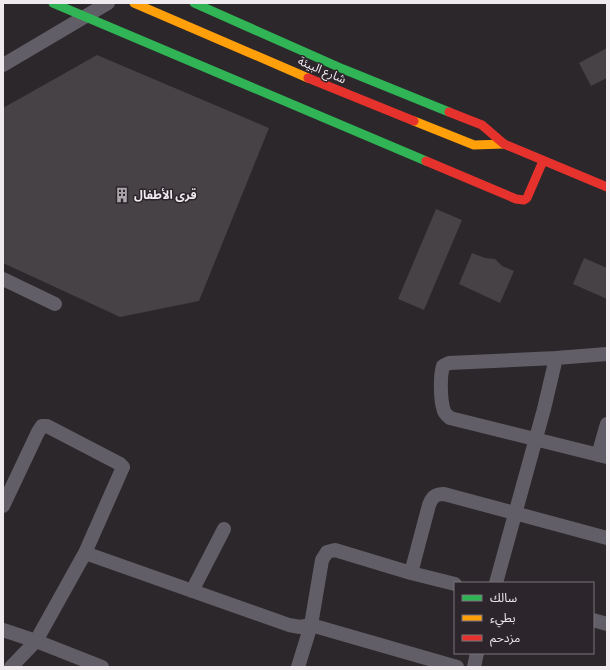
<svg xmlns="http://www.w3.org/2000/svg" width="610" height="670" viewBox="0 0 610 670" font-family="'Fira Sans Condensed','Noto Sans Arabic',sans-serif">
<rect width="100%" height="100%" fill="#2b272b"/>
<path fill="#464245" d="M607 48V78L591 86 579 63Z
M97 55 269 128 199 301 120 317 3 263V108Z
M436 209 462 220 424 310 398 299Z
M472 253 485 258 495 259 502 266 514 271 500 303 459 284Z
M584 258 607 268V299L573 284Z"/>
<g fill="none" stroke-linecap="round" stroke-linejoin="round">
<path stroke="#625e67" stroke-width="14" d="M3 65 108 3
M3 279 55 304
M556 358 449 363 443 366C440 376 440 400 444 411 445 414 448 416 450 418L607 457
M598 455 607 424
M3 506 38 432 42 426H47L120 464 123 467 85 553 36 641 11 667
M85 553 289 625 300 627 311 625 457 667
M411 573 429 505C432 497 435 494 444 494L607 538
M496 583 544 409 556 358 607 354
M192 591 224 529
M593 620 607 624
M3 630 36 641 102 667
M298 667 311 625 322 560 327 552 335 550 411 573 455 584
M474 667 477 653"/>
<path stroke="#30b455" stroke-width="9" d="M53 3 426 161
M194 3 343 69 449 112"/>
<path stroke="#ff9f0a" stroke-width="9" d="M134 3 308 78
M414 121 474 145 504 144"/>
<path stroke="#e5322d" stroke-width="9" d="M308 78 414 121
M449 112 482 125 504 144 607 187
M426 161 516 199 524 200 527 198 543 161"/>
</g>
<defs>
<g id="building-bare" transform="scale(1.2)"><path d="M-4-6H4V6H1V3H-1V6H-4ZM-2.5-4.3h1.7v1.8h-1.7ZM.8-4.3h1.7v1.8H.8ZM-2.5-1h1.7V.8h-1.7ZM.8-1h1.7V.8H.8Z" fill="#aaa6aa" stroke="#2d252c" stroke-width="2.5" paint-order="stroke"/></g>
</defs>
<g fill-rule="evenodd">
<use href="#building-bare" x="122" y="195"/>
</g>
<g text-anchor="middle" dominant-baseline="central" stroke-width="3" stroke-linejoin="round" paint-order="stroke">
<g font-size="12" fill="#efeaee" stroke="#2d252c">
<text transform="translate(322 70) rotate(23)">شارع البيئة</text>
</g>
<g font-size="12" font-weight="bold" fill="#efeaee" stroke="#2d252c" text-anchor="start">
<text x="134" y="195">قرى الأطفال</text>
</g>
</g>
<rect width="610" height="670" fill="none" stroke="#efeaee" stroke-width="8"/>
<rect x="454" y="582" width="140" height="72" fill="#2d252c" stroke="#7b747a"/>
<rect x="462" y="595" width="20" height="6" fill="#30b455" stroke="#7b747a"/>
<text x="490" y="602" font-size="12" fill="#efeaee">سالك</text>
<rect x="462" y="615" width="20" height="6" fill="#ff9f0a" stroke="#7b747a"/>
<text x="490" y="622" font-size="12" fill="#efeaee">بطيء</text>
<rect x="462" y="635" width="20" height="6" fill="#e5322d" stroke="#7b747a"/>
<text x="490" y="642" font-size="12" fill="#efeaee">مزدحم</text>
</svg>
